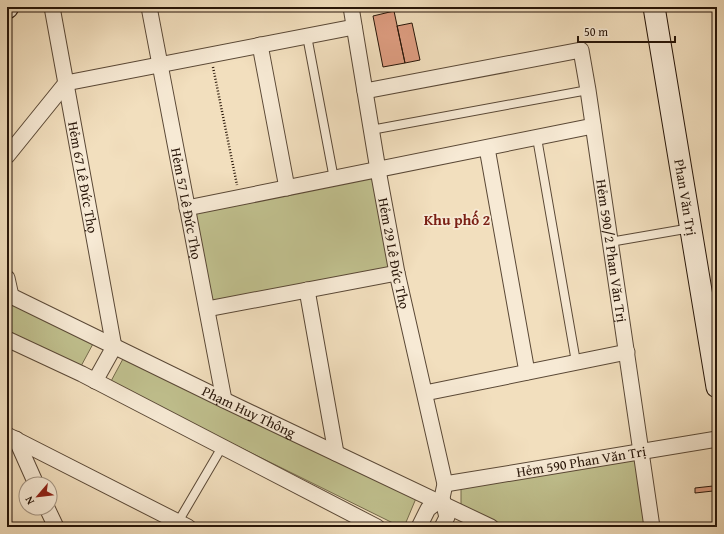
<svg xmlns="http://www.w3.org/2000/svg" width="724" height="534" viewBox="0 0 724 534" font-family="'Gentium Book Plus',serif">
<rect width="100%" height="100%" fill="#f2dfbe"/>
<filter id="stains"><feTurbulence type="fractalNoise" baseFrequency=".005" numOctaves="4"/><feColorMatrix values="0 0 0 0 .2 0 0 0 0 .09 0 0 0 0 .02 0 0 0 .5 -.17"/></filter>
<radialGradient id="worn" r=".72"><stop offset=".6" stop-color="#630" stop-opacity="0"/><stop offset="1" stop-color="#630" stop-opacity=".3"/></radialGradient>
<path fill="#c0c08e" stroke="#746a4b" d="M378 170 397 273 207 309 187 208Z
M7 296 94 342 80 368 7 331Z
M124 357 417 496 404 527H401L110 383Z
M639 458 646 527H504L461 508V488Z"/>
<path fill="#de9d81" stroke="#271508" d="M394 11 405 63 383 67 373 16Z
M412 23 420 60 405 63 397 26Z
M713 486V491L695 493V488Z"/>
<g fill="none" stroke-linecap="round" stroke-linejoin="round">
<g stroke="#5a4836" stroke-width="10">
<path id="lane" d="M307 36 334 179
M371 130 588 90
M537 138 576 362
M610 242 691 228
M178 522 222 447"/>
</g>
<g stroke="#5a4836" stroke-width="17">
<g id="street">
<path id="s1" d="M52 7 114 347"/>
<path id="s2" d="M149 7 224 400"/>
<path id="s3" d="M351 7 378 170 397 273 445 484 442 498 447 517 442 527"/>
<path d="M260 45 287 188"/>
<path id="s4" d="M365 91 581 50 588 90 652 527"/>
<path d="M487 148 527 372"/>
<path d="M7 156 66 83 354 27"/>
<path d="M187 208 593 126"/>
<path d="M7 278 11 296"/>
<path d="M307 290 336 453"/>
<path id="s5" d="M7 294 224 400 491 527"/>
<path d="M207 309 397 273"/>
<path d="M7 339 82 374 377 527"/>
<path d="M95 381 114 347"/>
<path d="M425 393 627 352"/>
<path d="M7 435 188 527"/>
<path d="M16 439 36 484"/>
<path id="s6" d="M445 484 717 439"/>
<path d="M47 508 56 527"/>
<path d="M419 527 428 509 442 498"/>
</g>
</g>
<g stroke="#271508" stroke-width="23">
<g id="secondary">
<path id="s7" d="M654 7 717 387"/>
<path d="M7 8 8 7"/>
</g>
</g>
<path stroke="#271508" stroke-width="2.5" stroke-dasharray="1 2" stroke-linecap="butt" d="M213 67 237 185"/>
<use href="#lane" stroke="#f7ead5" stroke-width="8"/>
<use href="#street" stroke="#f7ead5" stroke-width="15"/>
<use href="#secondary" stroke="#f7ead5" stroke-width="21"/>
</g>
<g text-anchor="middle" dominant-baseline="central" stroke-width="3.5" stroke-linejoin="round" paint-order="stroke">
<g font-size="14" fill="#271508" stroke="#f7ead5">
<text stroke="none"><textPath href="#s1" startOffset="173">Hẻm 67 Lê Đức Thọ</textPath></text>
<text stroke="none"><textPath href="#s7" startOffset="193">Phan Văn Trị</textPath></text>
<text stroke="none"><textPath href="#s2" startOffset="200">Hẻm 57 Lê Đức Thọ</textPath></text>
<text stroke="none"><textPath href="#s4" startOffset="423">Hẻm 590/2 Phan Văn Trị</textPath></text>
<text stroke="none"><textPath href="#s3" startOffset="250">Hẻm 29 Lê Đức Thọ</textPath></text>
<text stroke="none"><textPath href="#s5" startOffset="269">Phạm Huy Thông</textPath></text>
<text stroke="none"><textPath href="#s6" startOffset="138">Hẻm 590 Phan Văn Trị</textPath></text>
</g>
<g font-size="15" font-weight="bold" fill="#7a1f14" stroke="#f7ead5">
<text x="457" y="219">Khu phố 2</text>
</g>
</g>
<rect width="724" height="534" fill="none" stroke="#f2dfbe" stroke-width="24"/>
<rect x="8" y="8" width="708" height="518" fill="none" stroke="#271508" stroke-width="2"/>
<rect x="12" y="12" width="700" height="510" fill="none" stroke="#271508"/>
<g transform="translate(38 496) rotate(242)"><circle r="19" fill="#f7ead5" stroke="#a49583"/>
<path d="M0-3L7 15L0 10L-7 15Z" fill="#8f2418"/>
<text y="-6" font-size="11" font-weight="bold" text-anchor="middle" fill="#271508">N</text>
</g>
<path d="M578 36v6h97v-6" fill="none" stroke="#271508" stroke-width="2"/>
<text x="584" y="36" font-size="12" fill="#271508" stroke="#f7ead5" stroke-width="3" paint-order="stroke">50 m</text>
<rect width="100%" height="100%" filter="url(#stains)"/>
<rect width="100%" height="100%" fill="url(#worn)"/>
</svg>
